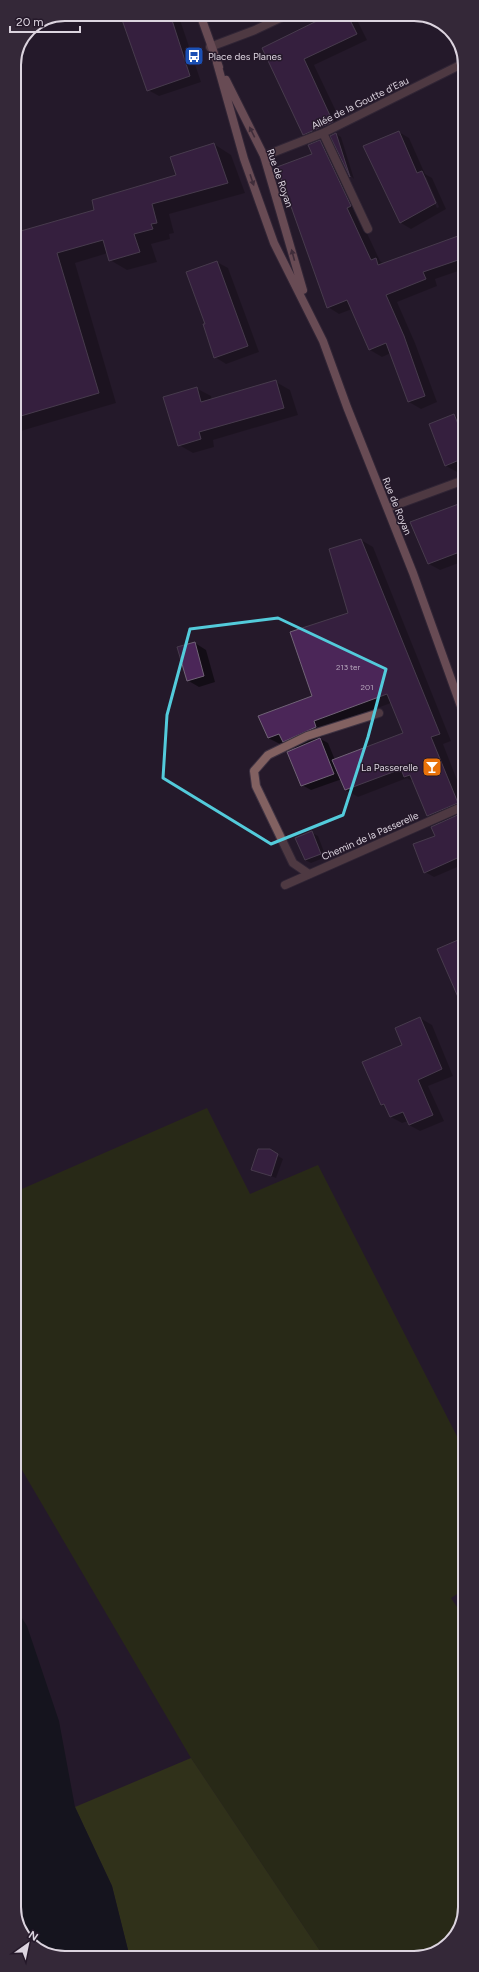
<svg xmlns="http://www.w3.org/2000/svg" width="479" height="1972" viewBox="0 0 479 1972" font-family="Figtree,sans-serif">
<rect width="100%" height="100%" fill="#25192a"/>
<path fill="#2e3d00" d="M207 1108 250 1194 318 1165 465 1452V1589L451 1598 465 1619V1908L453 1941 424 1957H324L191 1758 15 1458V1192Z"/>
<path fill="#3e4f07" d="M191 1758 324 1957 130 1958 112 1886 75 1807Z"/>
<path fill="#030e10" d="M15 1607 27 1626 59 1721 75 1807 112 1886 130 1958H61L31 1945 15 1917Z"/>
<path fill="#0007" fill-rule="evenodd" d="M131 14H178L201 82 159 96 148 90Z
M333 14 355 16 367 40 314 65 344 128 315 141 304 134 263 48Z
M399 132 409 138 425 174 432 178 446 209 411 229 401 223ZM423 177H426L439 207 437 208Z
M336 134 341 137 354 179 351 176 332 136Z
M320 141 332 148 358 214 380 261 384 264 458 237 464 241V269L435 279 437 286 397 302 415 343 437 402 421 409 409 402 391 353 382 357 370 350 352 309 339 314 328 307 313 155Z
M214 144 231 155 245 193 169 214 174 233 169 234 170 239 151 244 157 262 127 270 110 260 108 253 75 263 116 403 14 433V234L96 210 178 176Z
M217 262 228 268 259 352 226 364 215 357 206 324Z
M276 382 290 390 298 415 213 440 214 447 193 453 179 445 196 388 211 396 212 400Z
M454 415 464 421V469L457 472 446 466Z
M464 503V561L440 570 429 564 412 522Z
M361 540 373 547 451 741 443 744 464 798V812L460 813 464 816V870L462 865 434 877 425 872 441 823 428 816 414 782 407 778 358 797 346 790 342 779 311 790 302 785 297 749 286 742 280 744 268 738 313 697 349 614ZM391 703 404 733 335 760 328 743 319 738 328 734 325 727Z
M195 643 206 650 215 682 199 687 187 680Z
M312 833 318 836 326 857 311 863 305 860Z
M420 1018 432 1025 453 1076 428 1086 444 1121 420 1131 409 1125 408 1121 402 1123 391 1117 387 1107 382 1105 404 1046Z
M275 1154 283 1159 276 1178 253 1169Z"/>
<path fill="#4b2658" stroke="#716377" d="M120 14H170L190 76 147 91Z
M331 14H347L357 34 304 59 333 122 303 135 262 48Z
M399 131 417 173 422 171 436 203 400 223 363 146Z
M336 133 350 177 330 136Z
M320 140 351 206 347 208 371 260 376 258 378 265 458 236 464 253V258L423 272 426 279 386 295 404 336 425 396 408 402 386 343 369 350 347 300 327 308 277 167 312 154 308 145Z
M214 143 228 183 152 204 157 223 151 224 153 229 134 234 140 252 109 261 103 240 57 253 99 393 14 418V233L94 210 92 200 176 175 170 157Z
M217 261 248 346 214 358 203 324H205L186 272Z
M276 380 284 408 199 432 201 439 178 446 163 397 197 387 201 402Z
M454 414 464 439V458L445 466 429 424Z
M464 502V553H457L428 564 410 522Z
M361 539 440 734 431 737 458 803 427 816 410 775 404 777 401 769 345 790 332 760 403 733 387 694 314 721 316 727 283 742 279 734 268 738 258 716 312 696 290 632 348 613 329 549Z
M195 642 204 676 187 681 177 647Z
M320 738 334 774 301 786 287 752Z
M462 813 464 819V855L424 873 413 844 435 836 431 827Z
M312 831 321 854 305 860 295 838Z
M465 937V1013L437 949Z
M420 1017 442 1069 418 1080 433 1115 409 1125 403 1112 390 1117 384 1104 381 1105 362 1062 402 1045 395 1028Z
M258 1149H270L278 1154 271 1176 251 1170Z"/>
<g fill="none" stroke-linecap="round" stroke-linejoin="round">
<g stroke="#3f3343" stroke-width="10">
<path id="service" d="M323 133 368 229
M264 156 323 133 464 63
M309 874 293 863 256 786 254 771 268 755 307 736 379 713"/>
</g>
<g stroke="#3f3343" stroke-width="10">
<path id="minor" d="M210 47 255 30 289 14
M388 508 464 480
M285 885 464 806"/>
</g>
<g stroke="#3f3343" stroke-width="10">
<path id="secondary" d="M200 14 219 67
M217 63 244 159 274 243 323 341 347 407 413 573 464 715
M226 80 264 156 303 290"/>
</g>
<use href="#service" stroke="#826161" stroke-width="8"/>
<use href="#minor" stroke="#826161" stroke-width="8"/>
<use href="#secondary" stroke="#bb8787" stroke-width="8"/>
</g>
<defs><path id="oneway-solid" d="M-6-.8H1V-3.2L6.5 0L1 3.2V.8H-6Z"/></defs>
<g fill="#61454f">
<use href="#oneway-solid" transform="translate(252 132) rotate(-117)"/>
<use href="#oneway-solid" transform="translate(252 180) rotate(71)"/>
<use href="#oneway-solid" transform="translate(293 255) rotate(-105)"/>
</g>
<path d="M0 0H479V1972H0ZM278 618 386 669 368 737 343 815 271 844 163 778 167 715 190 629Z" fill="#25192a" fill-opacity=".55" fill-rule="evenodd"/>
<path fill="none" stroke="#53cbdb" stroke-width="3" stroke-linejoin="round" d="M278 618 386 669 368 737 343 815 271 844 163 778 167 715 190 629Z"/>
<defs>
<g id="bus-square" transform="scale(1)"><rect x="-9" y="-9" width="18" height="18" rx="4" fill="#1a4fb4" stroke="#25192a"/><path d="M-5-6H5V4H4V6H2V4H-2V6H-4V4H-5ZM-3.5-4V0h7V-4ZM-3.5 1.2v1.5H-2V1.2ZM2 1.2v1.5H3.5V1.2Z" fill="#fff"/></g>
<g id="bar-square" transform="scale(1)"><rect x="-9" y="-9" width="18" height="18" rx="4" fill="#e8710a" stroke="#25192a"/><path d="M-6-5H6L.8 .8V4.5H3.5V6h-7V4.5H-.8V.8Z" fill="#fff"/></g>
</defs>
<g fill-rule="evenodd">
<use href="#bus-square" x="194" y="56"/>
<use href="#bar-square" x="432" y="767"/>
</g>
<g text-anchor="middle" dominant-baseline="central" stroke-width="3" stroke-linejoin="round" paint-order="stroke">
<g font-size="8" fill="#b8a8bd">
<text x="348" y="667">213 ter</text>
<text x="367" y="687">201</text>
</g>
<g font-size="10" fill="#dcd4df" stroke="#25192a" text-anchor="start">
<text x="208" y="56">Place des Planes</text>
<text x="418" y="767" text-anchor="end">La Passerelle</text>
</g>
<g font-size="10" fill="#dcd4df" stroke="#25192a">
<text transform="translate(360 103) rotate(-26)">Allée de la Goutte d'Eau</text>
<text transform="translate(280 178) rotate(71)">Rue de Royan</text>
<text transform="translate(397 506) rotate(68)">Rue de Royan</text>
<text transform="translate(370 836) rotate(-24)">Chemin de la Passerelle</text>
</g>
</g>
<path d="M0 0H479V1972H0ZM65 21H414A44 44 0 0 1 458 65V1907A44 44 0 0 1 414 1951H65A44 44 0 0 1 21 1907V65A44 44 0 0 1 65 21Z" fill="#342838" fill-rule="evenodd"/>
<path fill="none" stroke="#dcd4df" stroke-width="2" d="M65 21H414A44 44 0 0 1 458 65V1907A44 44 0 0 1 414 1951H65A44 44 0 0 1 21 1907V65A44 44 0 0 1 65 21Z"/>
<g transform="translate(28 1944) rotate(33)" stroke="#25192a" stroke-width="3" paint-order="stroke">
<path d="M0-3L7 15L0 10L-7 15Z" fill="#dcd4df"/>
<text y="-6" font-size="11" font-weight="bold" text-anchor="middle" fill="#dcd4df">N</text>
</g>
<path d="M10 26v6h70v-6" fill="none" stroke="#dcd4df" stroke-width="2"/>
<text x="16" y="26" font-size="12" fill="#dcd4df" stroke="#25192a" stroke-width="3" paint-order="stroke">20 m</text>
</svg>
